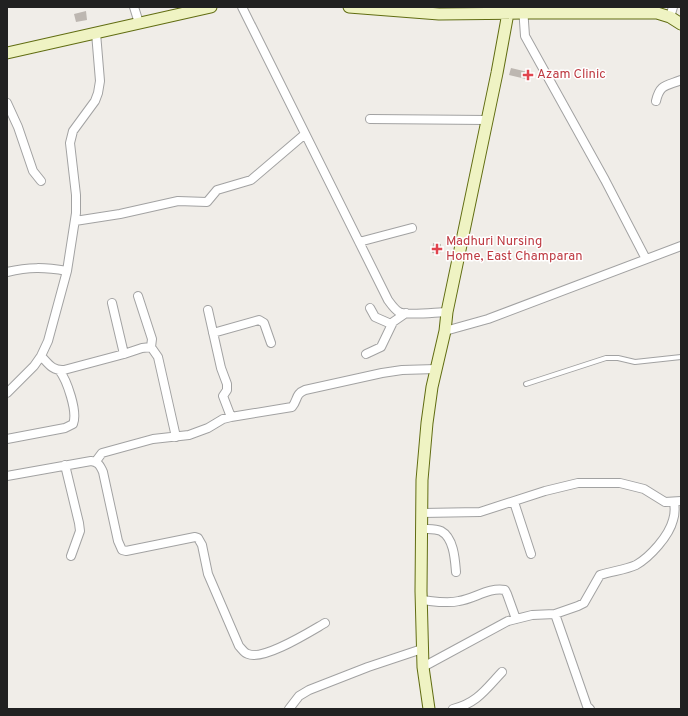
<svg xmlns="http://www.w3.org/2000/svg" width="688" height="716" viewBox="0 0 688 716" font-family="Overpass,sans-serif">
<rect width="100%" height="100%" fill="#f0ede8"/>
<path fill="#bdb7b1" d="M86 11 87 20 76 22 74 14Z
M511 68 532 73 530 80 509 75Z
M433 243 441 244 440 254 432 253Z"/>
<g fill="none" stroke-linecap="round" stroke-linejoin="round">
<g stroke="#a2a2a2" stroke-width="6">
<path id="lane" d="M526 384 606 358H618L635 362 681 357"/>
</g>
<g stroke="#a2a2a2" stroke-width="10">
<path id="street" d="M134 7 139 23
M242 7 388 300C391 304 394 309 399 312 407 316 437 312 447 312
M523 7 525 36 605 180 646 259
M670 17 673 7
M656 101C660 84 666 86 681 80
M7 103 18 127 33 171 41 181
M370 119 487 120
M75 221 120 214 178 201 207 202 217 190 251 180 305 134
M359 242 412 228
M7 272C29 267 44 267 67 271
M138 296 152 339 151 347
M112 303 124 354
M370 308 375 317 391 324
M208 310 221 368 227 384V390L223 396 231 417
M445 331 488 319 681 246
M213 333 259 320 264 323 271 343
M366 354 381 347 393 322 406 313
M41 356C48 363 52 371 64 370L124 354 142 348 151 347 158 357 176 437
M7 393 34 366 41 356 48 341 67 271 76 213V195L70 143 73 131 95 101 98 93 100 81 96 33
M7 439 65 428 73 424C78 412 67 380 59 370
M96 461 102 453 153 439 189 435 208 428 223 419 231 417 292 407C298 400 295 394 305 390L382 373 402 370 436 369
M65 465 79 523 80 531 71 556
M7 476 91 461C98 462 100 465 103 472L118 541 122 550 126 551 195 537 198 538 202 545 208 574 239 646C242 649 244 653 248 654 264 661 311 631 325 623
M514 502 531 554
M422 513 480 512 545 491 578 483H620L644 489 665 502 681 501
M421 529C428 529 435 528 441 531 454 538 455 560 456 572
M421 600C433 601 447 604 459 601 474 599 489 587 505 590L507 594 516 619
M555 614 587 706 590 709
M423 667 508 621 532 615 555 614 578 606 584 603 600 575C612 571 625 570 636 565 650 557 669 536 673 520 675 514 675 508 674 502
M289 709 299 696 309 690 368 667 422 649
M453 709C477 703 485 690 502 672"/>
</g>
<g stroke="#616d12" stroke-width="13">
<path id="secondary" d="M349 7 439 14 523 13H657L670 17 681 24
M7 53 211 7
M429 709 423 667 421 591 422 480 427 423 432 387 445 331 447 312 497 73 508 13"/>
</g>
<use href="#lane" stroke="#fff" stroke-width="4"/>
<use href="#street" stroke="#fff" stroke-width="8"/>
<use href="#secondary" stroke="#eff3c3" stroke-width="11"/>
</g>
<g fill="#e0444e" stroke="#fff" stroke-width="1.5">
<path d="M526 69h4v4h4v4h-4v4h-4v-4h-4v-4h4z"/>
<path d="M435 243h4v4h4v4h-4v4h-4v-4h-4v-4h4z"/>
</g>
<g text-anchor="middle" dominant-baseline="central" stroke-width="3" stroke-linejoin="round" paint-order="stroke">
<g font-size="13" fill="#be3a42" stroke="#fff" text-anchor="start">
<text x="537" y="75">Azam Clinic</text>
<text x="446" y="242">Madhuri Nursing<tspan x="446" dy="15">Home, East Champaran</tspan></text>
</g>
</g>
<rect width="688" height="716" fill="none" stroke="#212121" stroke-width="16"/>
</svg>
